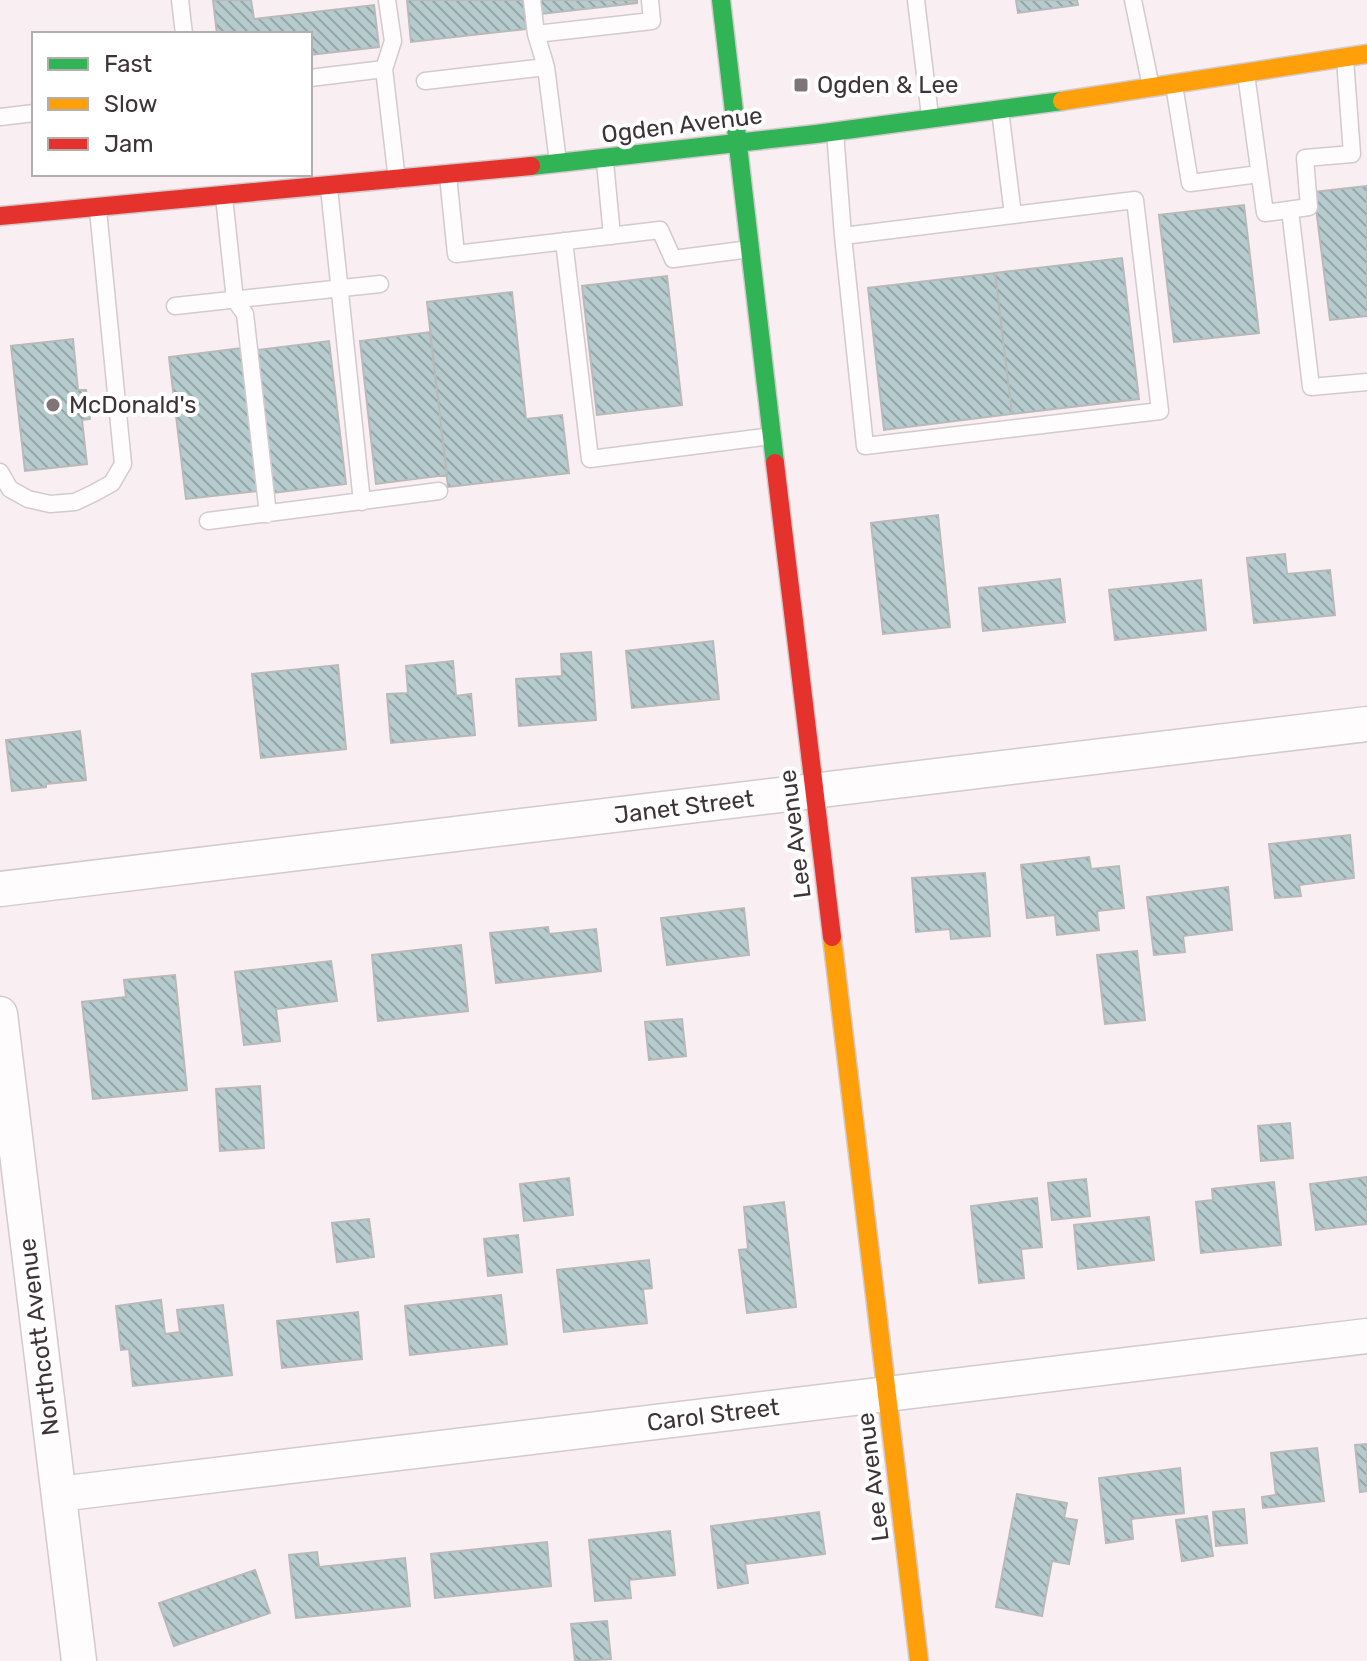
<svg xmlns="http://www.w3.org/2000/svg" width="1367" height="1661" viewBox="0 0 1367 1661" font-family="Rubik,sans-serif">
<defs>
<pattern id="building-back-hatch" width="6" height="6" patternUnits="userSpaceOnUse" patternTransform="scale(2)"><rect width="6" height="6" fill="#b6cbce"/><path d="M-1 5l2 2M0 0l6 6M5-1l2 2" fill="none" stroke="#95a6a8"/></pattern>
</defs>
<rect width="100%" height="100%" fill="#f9eef1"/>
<path fill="url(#building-back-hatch)" stroke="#b9b9ba" stroke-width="2" d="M213 0H251L254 19 374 5 379 47 310 55V34H217Z
M407 0H523L526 29 411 42Z
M540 0H637V3L541 14Z
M1016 0H1077L1078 5 1018 13Z
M1367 186V316L1330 320 1314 192Z
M1244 205 1259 333 1174 342 1159 215Z
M1122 258 1139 399 1012 414 995 273Z
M995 273 1012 414 884 430 868 288Z
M667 276 682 405 597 415 582 286Z
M512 292 526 419 562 415 569 473 448 487 427 302Z
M430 332 447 475 376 484 360 341Z
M73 339 78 390H86L90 419 82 420 87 464 25 471 11 346Z
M329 341 346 484 273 493 257 350Z
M241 348 258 491 186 499 169 357Z
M938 515 950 627 883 634 871 523Z
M1285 554 1287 574 1330 570 1335 615 1254 623 1247 558Z
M1060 579 1065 622 983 631 979 588Z
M1201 580 1206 630 1115 640 1109 590Z
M713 641 719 699 632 708 626 651Z
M591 652 596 720 519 726 516 679 562 676 561 654Z
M453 661 456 696 471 694 475 735 391 743 387 694 408 693 406 666Z
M338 665 346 749 261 758 252 674Z
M80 731 86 780 46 784V787L12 791 6 740Z
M1350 835 1354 878 1299 885 1301 896 1275 898 1269 844Z
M1089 857 1091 869 1119 866 1124 908 1097 911 1099 930 1057 935 1055 915 1027 918 1021 865Z
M985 873 990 936 951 939 950 929 916 932 912 878Z
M1228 887 1232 930 1183 936 1185 952 1154 955 1147 897Z
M744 908 749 955 667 965 661 918Z
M548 927 549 934 596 929 601 971 496 983 490 933Z
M461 945 468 1011 378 1021 372 955Z
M1137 951 1145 1020 1105 1024 1097 955Z
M331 961 337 1001 276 1009 280 1041 244 1045 235 972Z
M175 975 187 1090 93 1099 82 1002 126 997 124 980Z
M682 1019 686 1056 649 1060 645 1022Z
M260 1086 264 1148 220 1151 216 1089Z
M1290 1123 1293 1158 1261 1161 1258 1126Z
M1367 1177V1224L1316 1230 1310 1184Z
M569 1178 573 1215 524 1221 520 1184Z
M1086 1179 1090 1216 1052 1220 1048 1183Z
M1274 1182 1281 1245 1201 1253 1196 1202 1213 1200 1212 1189Z
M1037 1198 1042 1247 1021 1249 1024 1278 979 1283 971 1206Z
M784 1202 796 1307 747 1313 739 1250 748 1249 744 1207Z
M1149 1217 1154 1260 1078 1269 1074 1225Z
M369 1219 374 1257 337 1262 332 1223Z
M518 1235 522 1272 488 1276 484 1239Z
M649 1260 652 1288 643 1289 647 1323 564 1332 557 1270Z
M501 1295 507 1344 410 1355 405 1306Z
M161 1300 165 1334 180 1332 177 1310 223 1305 232 1375 133 1386 129 1349 121 1350 116 1306Z
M358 1312 362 1359 282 1368 277 1321Z
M1367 1444V1491L1360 1492 1355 1445Z
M1317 1448 1324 1501 1263 1508 1262 1497 1276 1495 1271 1453Z
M1180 1468 1184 1513 1131 1519 1133 1539 1106 1543 1099 1478Z
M1017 1494 1067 1503 1064 1518 1077 1520 1069 1564 1052 1561 1042 1616 996 1607Z
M1244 1509 1247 1543 1216 1546 1213 1512Z
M819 1512 825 1554 745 1564 748 1583 718 1588 711 1526Z
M1207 1516 1213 1556 1182 1561 1176 1520Z
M670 1531 675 1575 629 1580 631 1598 595 1601 589 1540Z
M547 1542 551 1586 435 1598 431 1554Z
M317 1552 319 1567 405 1558 410 1606 296 1618 289 1555Z
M255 1570 270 1613 174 1646 159 1603Z
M607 1621 611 1659 575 1661 571 1624Z"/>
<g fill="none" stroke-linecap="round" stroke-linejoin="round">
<g stroke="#d3cacd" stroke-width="19">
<path id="lane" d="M180 0 184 34
M387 0 393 41 384 69 397 180
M532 0 536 34
M916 0 930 116
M1133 0 1151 87
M1246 74 1265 213 1309 207 1305 158 1352 154 1345 59
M310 78 384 69
M425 81 546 67
M1174 85 1190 183 1259 174
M1000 110 1013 215
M0 117 34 113
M835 132 843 236 865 446 1160 411 1135 200 843 236
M558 162 546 67 536 34 652 21 650 0
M605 162 612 236
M448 176 456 254 660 230 673 259 750 249
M329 188 362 502
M224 197 235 300 245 314 268 514
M1290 210 1311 387 1367 382
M564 241 590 459 772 436
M175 306 380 284
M0 472 10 489 28 499 50 504 75 502 94 493 112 483 123 464 98 210
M208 521 439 491"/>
</g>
<g stroke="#d3cacd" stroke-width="37">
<path id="street" d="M0 889 1367 724
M0 1014 79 1661
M59 1494 1367 1336"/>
</g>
<g stroke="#d3cacd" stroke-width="21">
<path id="fast" d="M721 0 775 463
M531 166 816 134 1062 101"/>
</g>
<g stroke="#d3cacd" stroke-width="21">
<path id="slow" d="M1062 101 1367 54
M832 937 919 1661"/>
</g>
<g stroke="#d3cacd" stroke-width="21">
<path id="jam" d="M0 216 531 166
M775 463 832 937"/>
</g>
<use href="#lane" stroke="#fefcfd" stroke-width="16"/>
<use href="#street" stroke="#fefcfd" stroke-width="34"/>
<use href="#fast" stroke="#30b455" stroke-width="18"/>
<use href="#slow" stroke="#ff9f0a" stroke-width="18"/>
<use href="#jam" stroke="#e5322d" stroke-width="18"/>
</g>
<g fill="#7f7579" stroke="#fff" stroke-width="3">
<rect x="793" y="77" width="16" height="16" rx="4"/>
<circle cx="53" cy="405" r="8"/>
</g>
<g text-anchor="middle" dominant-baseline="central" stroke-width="8" stroke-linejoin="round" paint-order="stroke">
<g font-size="24" fill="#3e3438" stroke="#fff" text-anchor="start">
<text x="817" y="85">Ogden &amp; Lee</text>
<text x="69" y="405">McDonald's</text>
</g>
<g font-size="24" fill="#3e3438" stroke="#fff">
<text transform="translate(682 125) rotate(-7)">Ogden Avenue</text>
<text transform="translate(684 807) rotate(-7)">Janet Street</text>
<text transform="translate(795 834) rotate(-97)">Lee Avenue</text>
<text transform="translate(39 1337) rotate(-97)">Northcott Avenue</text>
<text transform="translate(713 1415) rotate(-7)">Carol Street</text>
<text transform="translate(873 1477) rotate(-97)">Lee Avenue</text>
</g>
</g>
<rect x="32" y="32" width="280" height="144" fill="#ffffff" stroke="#b2aeaf" stroke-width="2"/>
<rect x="48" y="58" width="40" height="12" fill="#30b455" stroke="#b2aeaf" stroke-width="2"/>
<text x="104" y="72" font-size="24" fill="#3e3438">Fast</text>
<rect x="48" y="98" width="40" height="12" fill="#ff9f0a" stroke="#b2aeaf" stroke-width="2"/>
<text x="104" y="112" font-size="24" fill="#3e3438">Slow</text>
<rect x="48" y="138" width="40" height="12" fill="#e5322d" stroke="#b2aeaf" stroke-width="2"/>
<text x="104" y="152" font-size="24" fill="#3e3438">Jam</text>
</svg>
